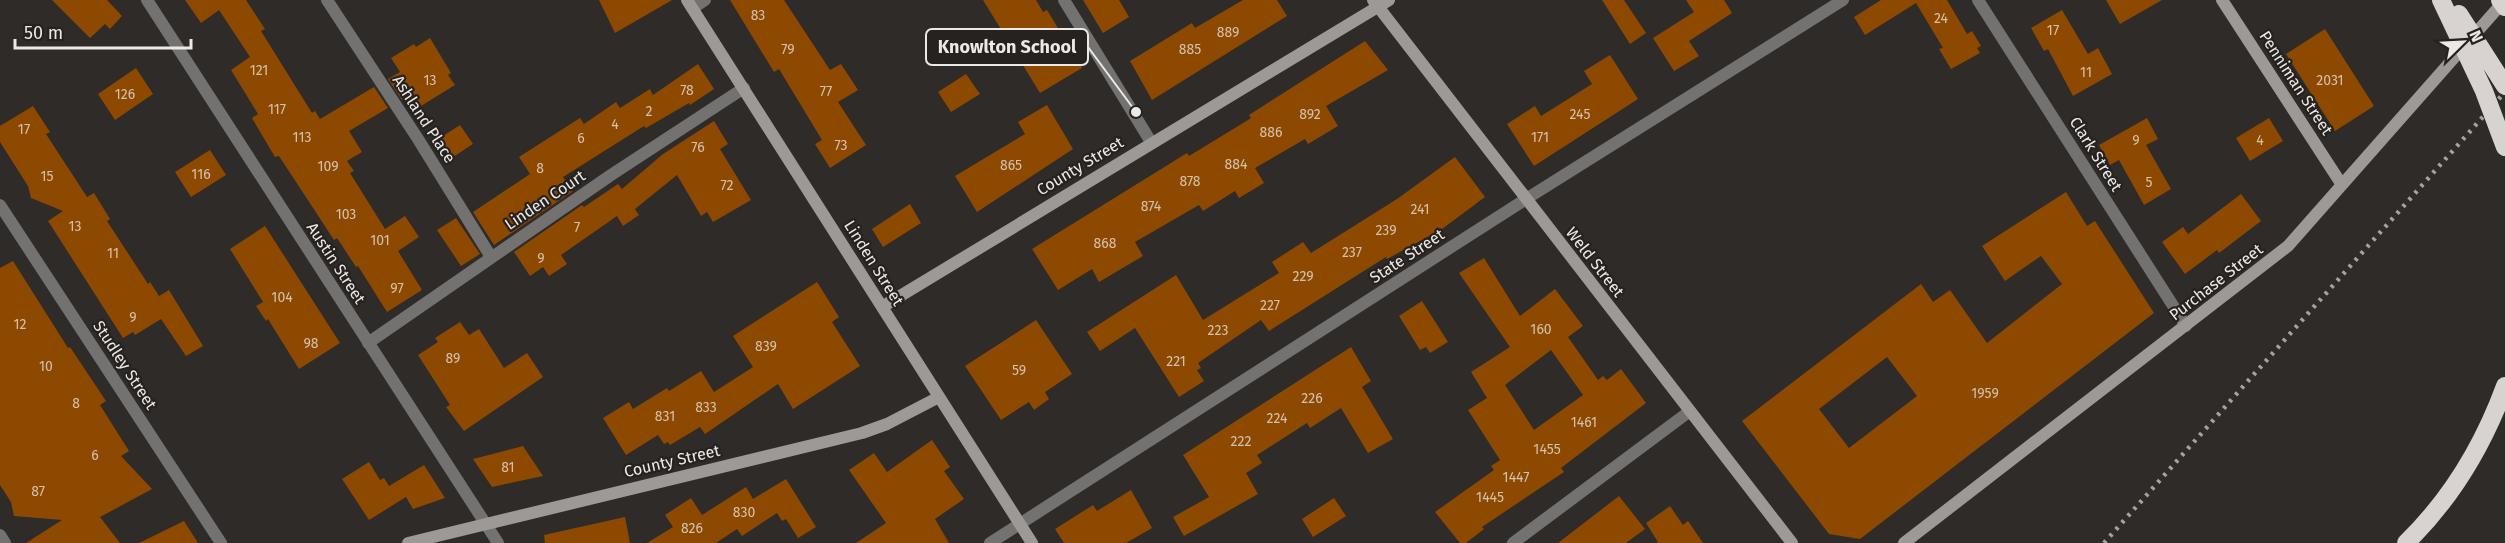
<svg xmlns="http://www.w3.org/2000/svg" width="2505" height="543" viewBox="0 0 2505 543" font-family="'Fira Sans',sans-serif">
<rect width="100%" height="100%" fill="#2f2b29"/>
<path fill="#8d4900" fill-rule="evenodd" d="M52 0H107L122 16 110 29 105 24 90 38Z
M185 0H246L265 29 261 31 312 113 315 111 320 119 374 87 388 108 349 131 362 152 347 161 354 171 350 173 385 229 405 216 419 237 398 251 422 290 387 312 358 266 356 267 337 238 334 240 279 156 275 157 252 118 258 114 231 70 250 57 219 10 201 23Z
M599 0H672L615 33Z
M730 0H784L830 70 841 64 858 90 838 102 866 145 830 168 815 144 822 140 779 69 774 72Z
M983 0H1036L1043 12 1047 10 1082 68 1040 93Z
M1083 0H1119L1129 17 1103 33Z
M1243 0H1277L1287 16 1152 100 1130 61 1192 23 1195 28Z
M1602 0H1624L1646 33 1630 44Z
M1686 0H1724L1732 13 1689 41 1699 56 1674 71 1653 38 1694 12Z
M1881 0H1947L1967 34 1972 31 1981 46 1977 48 1980 53 1951 69 1939 49 1943 48 1916 3 1865 35 1854 17Z
M2106 0H2162L2120 24Z
M2062 10 2088 54 2098 48 2112 74 2073 96 2048 49 2044 51 2031 28Z
M2325 29 2374 106 2335 131 2286 54Z
M430 38 451 73 448 75 455 85 421 106 413 94 402 100 388 79 400 72 391 58 414 44 416 47Z
M1365 41 1388 70 1326 106 1338 126 1308 144 1305 139 1255 168 1264 183 1239 198 1235 191 1203 211 1199 205 1135 242 1143 256 1099 282 1092 269 1058 290 1032 249 1187 153 1189 156 1248 120 1251 118 1249 115Z
M1610 55 1638 99 1534 166 1507 124 1535 106 1541 116 1592 84 1584 71Z
M698 64 714 89 690 105 689 103 646 128 644 126 563 177 573 191 494 245 473 212 530 174 519 157 580 118 584 124 616 102 620 108 650 89 653 95Z
M136 68 153 94 115 120 98 94Z
M966 74 980 94 951 112 938 92Z
M1047 105 1073 149 977 212 955 176 1025 134 1018 122Z
M33 106 50 132 46 134 87 197 94 193 110 219 107 221 148 284 150 282 159 296 169 290 203 346 186 356 161 319 135 335 133 332 123 338 48 221 63 211 31 198 28 186 0 142V126Z
M2147 118 2158 139 2146 145 2171 189 2144 205 2119 160 2110 165 2099 145Z
M2269 118 2283 141 2250 161 2236 138Z
M714 121 728 144 720 149 751 200 713 222 707 212 701 216 677 175 635 209 639 215 623 226 617 216 561 255 567 264 549 276 543 267 530 276 514 252 582 205 584 207 618 184 622 189 663 154Z
M460 125 473 144 453 157 440 138Z
M210 150 226 175 191 197 175 172Z
M1455 157 1485 197 1442 229 1387 259 1386 257 1269 331 1261 320 1198 363 1201 368 1197 370 1204 381 1179 397 1135 328 1100 351 1087 332 1176 275 1203 320 1279 273 1272 262 1303 242 1311 253 1397 199Z
M2066 192 2087 226 2095 221 2154 313 1860 539 1829 534 1742 421 1921 284 1933 302 1950 290 1987 343 2062 284 2041 256 2005 281 1982 246ZM1887 357 1917 396 1849 448 1819 409Z
M2241 194 2261 221 2219 253 2217 250 2185 274 2162 242 2183 227 2188 234Z
M910 204 921 223 883 247 872 229Z
M456 218 480 254 461 266 437 230Z
M265 226 340 343 299 369 268 319 266 321 256 306 263 302 230 249Z
M1484 258 1520 316 1555 289 1583 326 1568 337 1598 380 1603 376 1607 380 1621 369 1646 403 1561 468 1564 472 1482 527 1484 529 1466 543H1460L1435 512 1494 470 1491 466 1500 460 1468 410 1487 398 1471 372 1510 347 1459 273ZM1551 350 1583 395 1534 430 1505 385Z
M13 261 68 348 70 347 106 401 100 405 129 451 121 456 152 489 100 517 120 543H26L62 520 14 516 11 502 0 485V268Z
M817 282 839 317 832 322 860 366 793 409 778 384 705 434 700 427 670 445 668 442 664 444 658 435 626 455 603 418 629 402 633 409 667 388 669 391 701 371 714 392 753 367 733 336Z
M1422 301 1448 342 1430 353 1426 347 1420 350 1399 316Z
M1036 320 1072 374 1045 392 1049 399 1034 410 1029 402 1001 420 965 366Z
M460 322 469 335 479 329 504 368 527 353 543 377 464 431 446 407 450 405 418 355 438 342 435 338Z
M1351 347 1371 381 1362 387 1393 439 1368 453 1341 408 1310 428 1307 423 1257 455 1262 463 1246 473 1258 494 1184 536 1173 517 1209 497 1183 455Z
M932 440 950 467 944 471 964 499 935 519 949 543H856L886 523 849 470 874 453 887 472Z
M523 446 543 476 492 487 473 459Z
M369 462 380 480 384 478 389 486 424 465 445 498 413 509 406 497 369 520 342 479Z
M786 479 816 527 798 538 786 519 782 521 777 513 742 536 737 529 716 543H647L673 527 665 515 691 498 702 515 746 487 753 499Z
M1131 490 1152 528 1126 543H1064L1055 529 1093 505 1097 511Z
M1619 496 1645 529 1626 543H1558Z
M1334 498 1346 516 1313 537 1302 519Z
M1670 506 1683 525 1688 521 1703 543H1656L1658 542 1646 523Z
M625 517 630 543H545L544 535Z
M184 521 198 543H139Z"/>
<g fill="none" stroke-linecap="round" stroke-linejoin="round">
<path stroke="#747271" stroke-width="12" d="M147 0 498 543
M327 0 418 139 491 257
M1064 0 1151 142
M1978 0 2186 326
M693 8 705 0
M0 205 221 543
M368 343 611 175 744 88
M0 535 5 543
M990 543 1526 199 1843 0
M1513 543 1690 411"/>
<path stroke="#9c9997" stroke-width="12" d="M687 0 1032 543
M1373 0 1792 543
M2222 0 2342 185
M882 307 1389 0
M408 543 862 433 887 424 939 397
M1904 543 2288 246 2505 0"/>
<path stroke="#d8d2d0" stroke-width="18" d="M2406 543C2452 498 2483 446 2505 386"/>
<path stroke="#a5a2a0" stroke-width="4.5" stroke-dasharray="3 6" stroke-linecap="butt" d="M2104 543 2505 92"/>
<path stroke="#d8d2d0" stroke-width="18" d="M2441 0 2484 91 2505 147
M2500 0 2505 7
M2459 14 2505 86"/>
</g>
<g text-anchor="middle" dominant-baseline="central" stroke-width="4.5" stroke-linejoin="round" paint-order="stroke">
<g font-size="14" fill="#d4c1ad">
<text x="758" y="15">83</text>
<text x="1941" y="18">24</text>
<text x="2053" y="30">17</text>
<text x="1228" y="32">889</text>
<text x="788" y="49">79</text>
<text x="1190" y="49">885</text>
<text x="259" y="70">121</text>
<text x="2086" y="72">11</text>
<text x="430" y="80">13</text>
<text x="2330" y="80">2031</text>
<text x="687" y="90">78</text>
<text x="826" y="91">77</text>
<text x="125" y="94">126</text>
<text x="277" y="109">117</text>
<text x="649" y="111">2</text>
<text x="1310" y="114">892</text>
<text x="1580" y="114">245</text>
<text x="615" y="124">4</text>
<text x="24" y="129">17</text>
<text x="1271" y="132">886</text>
<text x="302" y="137">113</text>
<text x="1540" y="137">171</text>
<text x="581" y="138">6</text>
<text x="2136" y="140">9</text>
<text x="2260" y="140">4</text>
<text x="841" y="145">73</text>
<text x="698" y="147">76</text>
<text x="1236" y="164">884</text>
<text x="1011" y="165">865</text>
<text x="328" y="166">109</text>
<text x="540" y="168">8</text>
<text x="201" y="174">116</text>
<text x="47" y="176">15</text>
<text x="1190" y="181">878</text>
<text x="2149" y="182">5</text>
<text x="727" y="185">72</text>
<text x="1151" y="206">874</text>
<text x="1420" y="209">241</text>
<text x="346" y="214">103</text>
<text x="75" y="226">13</text>
<text x="577" y="227">7</text>
<text x="1386" y="230">239</text>
<text x="380" y="240">101</text>
<text x="1105" y="243">868</text>
<text x="1352" y="252">237</text>
<text x="113" y="253">11</text>
<text x="541" y="258">9</text>
<text x="1303" y="276">229</text>
<text x="397" y="288">97</text>
<text x="282" y="297">104</text>
<text x="1270" y="305">227</text>
<text x="133" y="317">9</text>
<text x="20" y="324">12</text>
<text x="1541" y="329">160</text>
<text x="1218" y="330">223</text>
<text x="311" y="343">98</text>
<text x="766" y="346">839</text>
<text x="453" y="358">89</text>
<text x="1176" y="361">221</text>
<text x="46" y="366">10</text>
<text x="1019" y="370">59</text>
<text x="1985" y="393">1959</text>
<text x="1312" y="398">226</text>
<text x="76" y="403">8</text>
<text x="706" y="407">833</text>
<text x="665" y="416">831</text>
<text x="1277" y="418">224</text>
<text x="1584" y="422">1461</text>
<text x="1241" y="441">222</text>
<text x="1547" y="449">1455</text>
<text x="95" y="455">6</text>
<text x="508" y="467">81</text>
<text x="1516" y="477">1447</text>
<text x="38" y="491">87</text>
<text x="1490" y="497">1445</text>
<text x="744" y="512">830</text>
<text x="692" y="528">826</text>
</g>
<g font-size="16" fill="#ece9e7" stroke="#26221f">
<text transform="translate(2296 83) rotate(57)">Penniman Street</text>
<text transform="translate(424 119) rotate(57)">Ashland Place</text>
<text transform="translate(2096 154) rotate(58)">Clark Street</text>
<text transform="translate(1080 166) rotate(-31)">County Street</text>
<text transform="translate(545 200) rotate(-34)">Linden Court</text>
<text transform="translate(1407 256) rotate(-33)">State Street</text>
<text transform="translate(1595 262) rotate(52)">Weld Street</text>
<text transform="translate(336 263) rotate(57)">Austin Street</text>
<text transform="translate(874 263) rotate(58)">Linden Street</text>
<text transform="translate(2216 282) rotate(-38)">Purchase Street</text>
<text transform="translate(125 365) rotate(57)">Studley Street</text>
<text transform="translate(672 461) rotate(-13)">County Street</text>
</g>
</g>
<path fill="none" stroke="#ece9e7" stroke-width="2" d="M1136 112L1088 47"/>
<circle fill="#ece9e7" stroke="#26221f" stroke-width="2" cx="1136" cy="112" r="6"/>
<rect fill="#26221f" stroke="#ece9e7" stroke-width="2" x="926" y="29" width="162" height="36" rx="6"/>
<g font-size="18" text-anchor="middle" font-weight="bold" fill="#ece9e7">
<text x="1007" y="53">Knowlton School</text>
</g>
<g transform="translate(2463 42) rotate(66)" stroke="#26221f" stroke-width="4.5" paint-order="stroke">
<path d="M0-4.5L10 22L0 15L-10 22Z" fill="#ece9e7"/>
<text y="-9" font-size="16" font-weight="bold" text-anchor="middle" fill="#ece9e7">N</text>
</g>
<path d="M15 39v9h176v-9" fill="none" stroke="#ece9e7" stroke-width="3"/>
<text x="24" y="39" font-size="18" fill="#ece9e7" stroke="#26221f" stroke-width="4.5" paint-order="stroke">50 m</text>
</svg>
